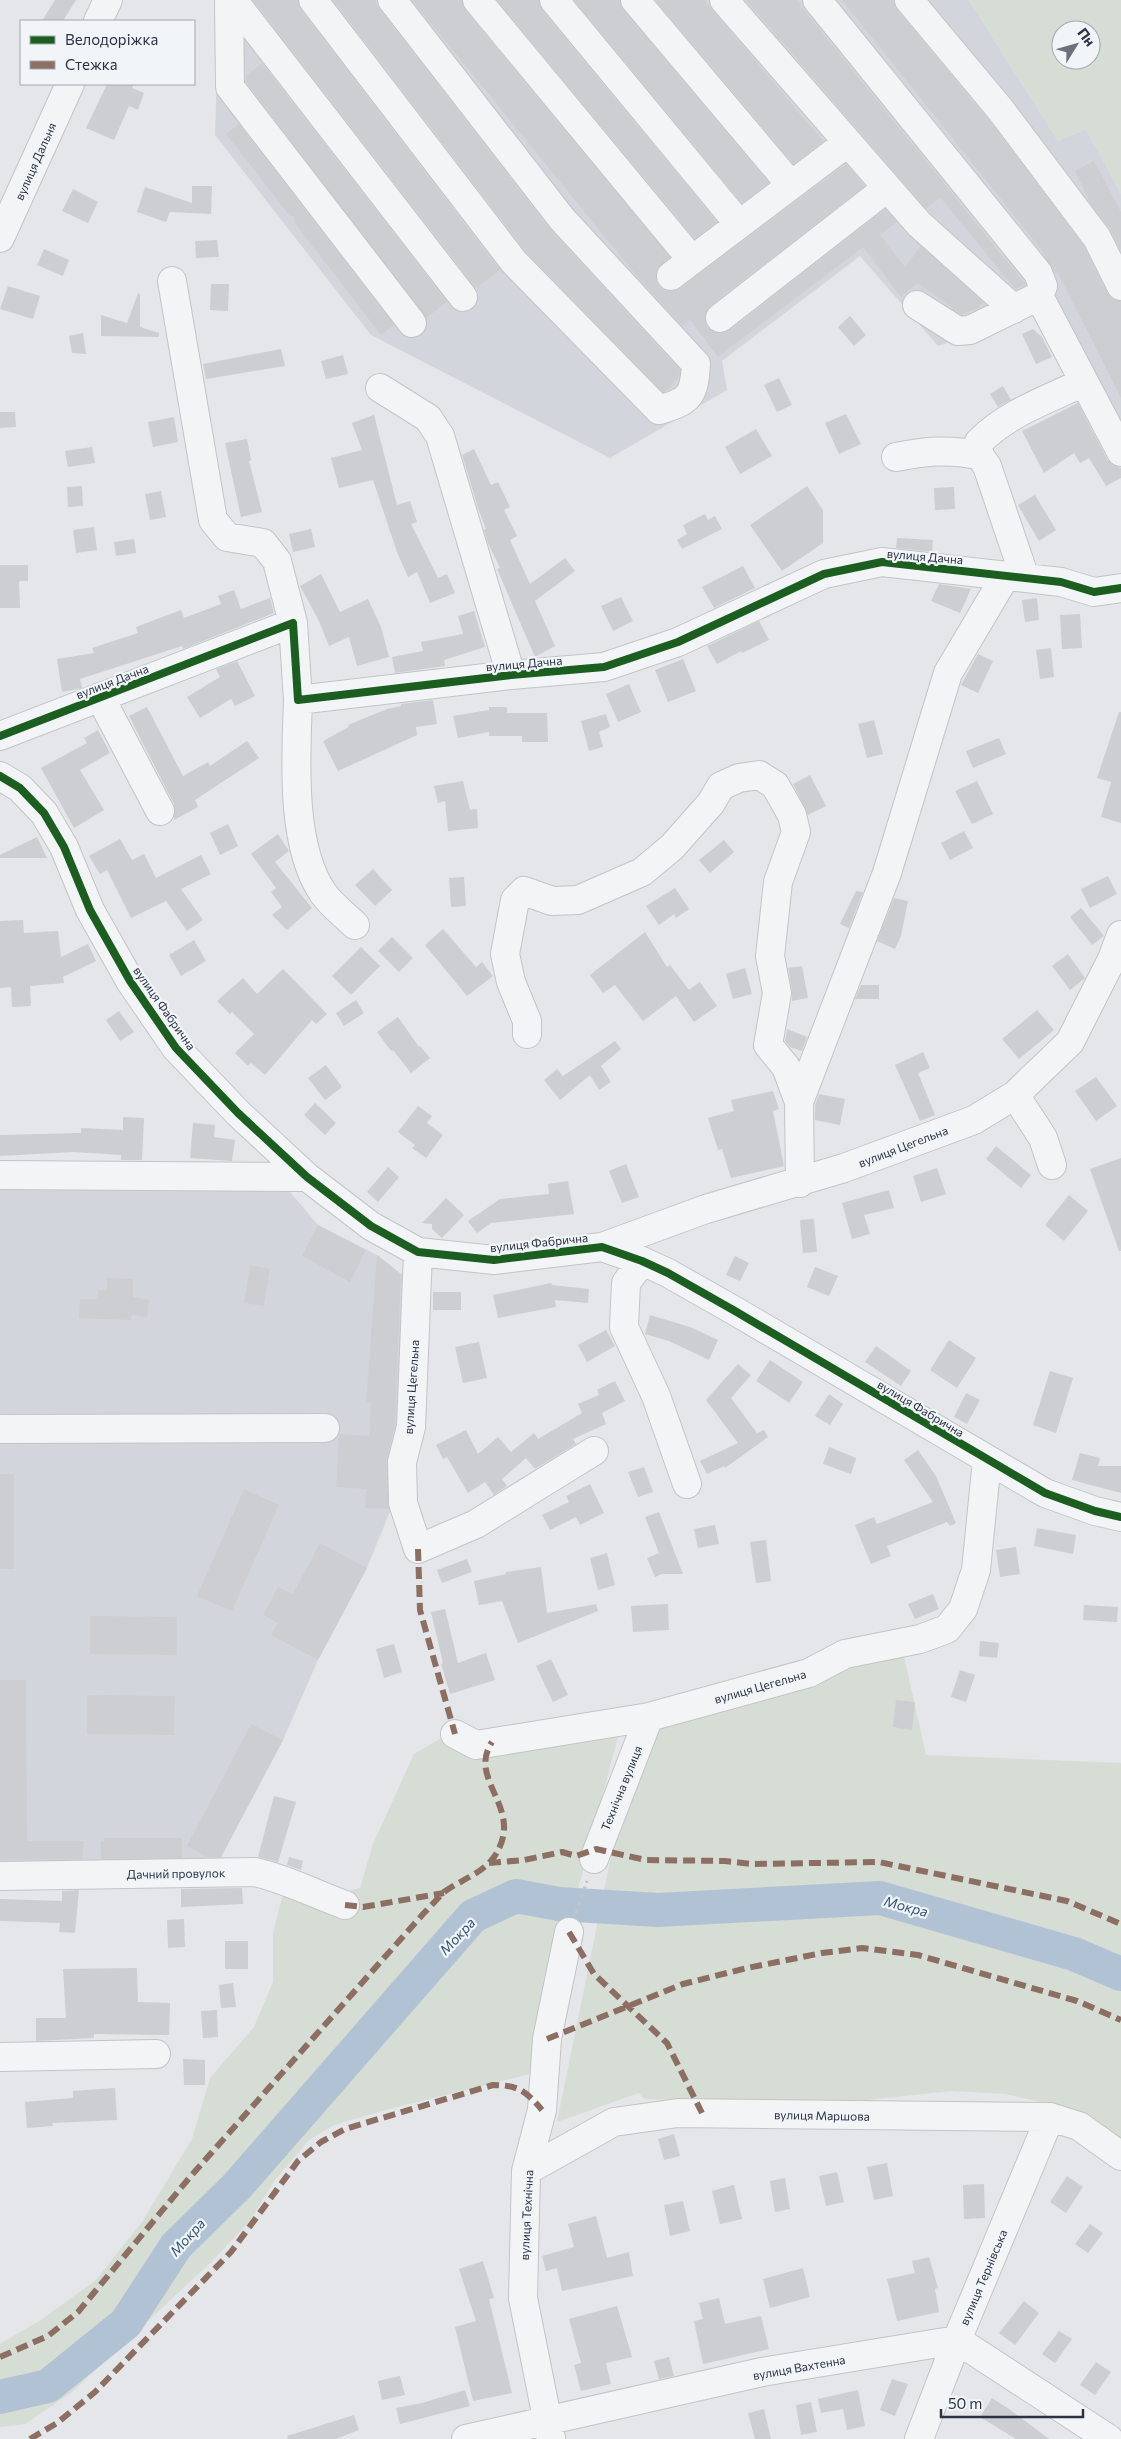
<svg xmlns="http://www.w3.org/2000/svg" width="1121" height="2439" viewBox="0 0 1121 2439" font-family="Commissioner,sans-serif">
<rect width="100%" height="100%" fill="#e4e6e9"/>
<path fill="#d2d6dc" d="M219 0H969L1058 141 1086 129 1121 194V427L1054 305 938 346 860 256 722 361 727 390 610 458 371 335 215 135Z
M285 1186 318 1225 377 1255 406 1278 391 1509 367 1568 318 1660 283 1740 218 1863 0 1871V1189Z"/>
<path fill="#d5ddd4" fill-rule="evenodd" d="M969 0H1121V194L1086 129 1058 141ZM1061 30H1091V60H1061Z
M902 1647 926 1755 1121 1763V2150L1046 2103 1005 2094 952 2091 866 2100 756 2102 644 2099 639 2093 557 2122 638 1724Z
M621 1725 530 2074 389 2109 334 2125 309 2140 275 2180 249 2222 210 2263 131 2337 72 2392 25 2424 0 2427V2344L41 2320 96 2280 142 2222 192 2139 210 2078 254 2027 273 1982V1933L285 1886 333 1895 360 1888 373 1844 414 1754 445 1736Z"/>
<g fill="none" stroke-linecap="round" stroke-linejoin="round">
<path stroke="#b2c2d5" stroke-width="34" d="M0 2397 48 2386 126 2323 176 2246 237 2186 473 1916 516 1896 559 1904 658 1910 880 1898 1074 1954 1121 1974"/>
</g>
<path fill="#ccced2" d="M55 0H76L63 21H42Z
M253 0H298L301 10 500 270 476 288Z
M333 0H375L380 10 550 229 680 370 679 377 666 391 663 392 526 252Z
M412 0H462L465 10 670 257 657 269 656 277 658 285 665 291H673L680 288 846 164 865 186 710 306 706 312 705 320 707 327 714 332 722 333 730 330 885 209 897 222 880 235 905 267 921 246 983 302 978 308 962 315 918 283 901 297 863 247 718 357 690 320 682 326 640 280Z
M497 0H539L542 10 717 222 695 239Z
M574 0H620L623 10 769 183 742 203Z
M655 0H704L823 141 794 164Z
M746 0H796L1026 285 1015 289 940 197 926 209Z
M842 0H894L897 10 988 119 1084 246 1107 293 1113 299 1121 301V398L1057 271 1054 272 1040 248Z
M262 63 447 302 426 318 246 82V76Z
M107 84H134L132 88 144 93 138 110 129 106 114 140 86 128Z
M239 124 394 325 381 335 294 222V216H290L226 134Z
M1094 161 1121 212V251L1110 229 1092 206 1075 171Z
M192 186H212L211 214 170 212 166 222 137 212 145 187 192 203Z
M73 189 98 202 88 223 62 211Z
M217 240 219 257 196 258 195 241Z
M44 249 69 260 63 276 37 265Z
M211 284H229L228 311 210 310Z
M8 286 40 296 33 319 0 309Z
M138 293 140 294V327L159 333V337L101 336V315L127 323Z
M850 316 866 335 854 346 838 327Z
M1033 329 1042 337 1052 357 1036 364 1022 334Z
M83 333 86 354 72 353 69 336Z
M281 349 285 366 206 379 203 364Z
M343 355 348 374 326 379 321 361Z
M779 378 792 405 777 412 764 385Z
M1003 386 1011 400 998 407 990 394Z
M1078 403 1107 459 1113 465 1121 468V478L1106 486 1089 458 1080 463 1074 453 1044 473 1022 431Z
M0 412H15L16 427 0 428Z
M846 414 861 444 839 454 825 423Z
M374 415 397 505 410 501 417 522 411 524 438 578 447 574 455 593 430 603 417 572 408 577 397 552 373 480 339 488 331 458 362 450 352 423Z
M174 417 178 442 153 447 148 422Z
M756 429 772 456 740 474 725 447Z
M247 439 251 460 249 461 262 512 241 517 225 443Z
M92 447 95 463 68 467 65 451Z
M474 449 491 485 498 482 510 507 504 510 517 536 510 540 530 584 565 558 575 571 535 601 555 646 535 657 497 569 500 568 488 543 484 530 486 529 479 511 462 455Z
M82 486 83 506 68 507 67 487Z
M807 486 823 510V543L782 571 750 525Z
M954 487 955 509 935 510 934 488Z
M161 491 166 517 150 520 145 494Z
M1035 495 1056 530 1039 541 1018 505Z
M705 514 708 520 715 516 722 529 682 549 677 540 687 534 683 525Z
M94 527 97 550 76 553 73 530Z
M311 529 315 547 293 552 289 534Z
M897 538 933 540 932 552 896 548Z
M134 539 136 553 116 556 114 542Z
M0 565H28V581H19L20 608H0Z
M743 566 755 588 714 608 702 587Z
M321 574 340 612 368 599 381 627 389 657 357 666 349 637 329 646 319 621 300 586Z
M939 584 971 589 960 613 931 601Z
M234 590 241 609 270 598 274 613 183 649 182 646 80 679 82 688 62 692 57 659 94 653 92 648 138 633 136 627 181 610 184 618 221 604 218 596Z
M621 597 633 621 613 631 601 606Z
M1037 598 1039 620 1025 622 1022 600Z
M474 611 485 647 444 660 445 666 395 673 392 657 423 651 421 642 463 634 458 616Z
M1080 614 1082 648 1062 649 1060 615Z
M759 621 769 640 742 653 741 651 717 664 707 646Z
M1051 648 1054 677 1040 679 1036 650Z
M978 654 993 661 978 693 961 685Z
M683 659 696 691 668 702 655 670Z
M237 661 255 696 235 706 231 699 200 718 187 697 220 677 216 669Z
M629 684 641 712 618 722 606 694Z
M433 700 437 724 416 727 417 735 338 771 323 741 349 727 348 725 387 709 401 706V704Z
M147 707 183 776 208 762 210 766 247 741 259 758 195 800 198 807 174 820V804L129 716Z
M489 707H507V713H547L548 742H522V736H489V732L458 738 453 716 489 710Z
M1119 712H1121V823L1101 817 1111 782 1097 778Z
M606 714 610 727 599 732 603 747 589 751 581 721Z
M874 720 883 754 867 758 858 724Z
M98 730 110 753 80 770 104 810 74 828 41 768 87 743 84 738Z
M999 738 1006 754 973 768 966 751Z
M810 775 826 806 808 815 793 784Z
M463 781 470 810 477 809 478 828 448 831 445 801 438 803 434 786Z
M977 781 993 814 972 824 955 791Z
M228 824 238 846 220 855 210 833Z
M964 831 973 848 950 860 941 843Z
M278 834 289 851 275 862 312 908 287 930 272 915 282 907 271 892 276 888 251 854Z
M37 837 47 858H0V855Z
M120 839 132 860 144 854 156 878 201 855 211 874 181 889 203 920 187 931 166 901 131 918 107 870 100 874 89 856Z
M724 840 734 852 710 873 699 860Z
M373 869 392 890 375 906 355 885Z
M1108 876 1117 894 1090 908 1081 889Z
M464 877 466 906 451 907 449 878Z
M675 888 689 909 676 918 674 914 659 925 646 906Z
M856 891 863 892 849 928 840 924Z
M894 898 908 901 901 936 895 949 877 941Z
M1081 908 1104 936 1092 945 1070 917Z
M23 920 24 933 58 931 61 957 88 944 96 961 63 977 64 983 30 986 31 1006 12 1007 11 987 0 988V921Z
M443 929 476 967 482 962 493 976 467 996 425 945Z
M645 932 667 967 670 965 689 990 700 982 717 1006 694 1022 676 996 643 1021 615 985 603 993 590 975Z
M392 937 413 958 399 972 378 951Z
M194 940 206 961 181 976 169 955Z
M361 947 380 966 351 995 332 976Z
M1068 954 1085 978 1070 990 1052 966Z
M802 966 808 998 792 1001V990L788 968Z
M745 968 752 994 733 999 726 974Z
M283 969 327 1014 316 1024 312 1020 265 1075 251 1063 248 1066 235 1053 254 1034 232 1012 230 1014 217 1001 243 978 257 994Z
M861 985H879V999H855Z
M356 1000 364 1013 344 1026 336 1013Z
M1037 1010 1054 1030 1019 1059 1002 1039Z
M119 1011 134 1032 120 1041 106 1020Z
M398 1017 419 1047 420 1046 430 1058 411 1073 393 1050 391 1051 377 1032Z
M787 1029 807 1037 802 1051 790 1047 785 1041Z
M615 1041 621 1049 601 1066 611 1082 599 1090 590 1075 560 1100 544 1080 557 1069 563 1076Z
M923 1052 930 1068 918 1073 935 1115 920 1121 895 1065Z
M326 1065 342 1087 325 1100 308 1078Z
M1096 1077 1117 1106 1096 1121 1075 1091Z
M773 1091 779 1109 773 1111 784 1166 731 1178 722 1149 718 1150 708 1118 734 1111 731 1100Z
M819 1094 845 1099 840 1125 815 1120V1105Z
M315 1103 336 1123 325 1135 304 1115Z
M418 1106 432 1116 427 1123 443 1135 426 1158 412 1148 415 1145 398 1132Z
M123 1117 144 1118 142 1160H121V1155L74 1152 0 1156V1135L81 1133V1128L123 1130Z
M193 1123 215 1125 214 1137 235 1140 232 1161 190 1158Z
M996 1146 1031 1175 1021 1188 986 1159Z
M1121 1158V1251H1119L1090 1169Z
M626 1164 639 1197 622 1203 609 1171Z
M388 1167 399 1177 378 1202 367 1192Z
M937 1168 946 1194 921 1202 913 1176Z
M568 1181 574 1214 491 1223 477 1233 468 1221 500 1199 549 1194 548 1184Z
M889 1190 894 1208 864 1215 870 1234 852 1239 842 1203Z
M1069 1195 1088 1211 1064 1241 1045 1225Z
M446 1198 464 1215 442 1238 432 1229V1224L422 1223Z
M814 1219 817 1252 803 1253 800 1220Z
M318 1225 366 1250 350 1282 302 1256Z
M377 1255 401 1274 395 1425 386 1462 389 1509 365 1508 366 1489 336 1487 339 1434 369 1436 371 1403H366Z
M735 1256 749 1263 740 1281 726 1275Z
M250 1265 270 1269 264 1306 244 1303Z
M815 1267 838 1276 829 1296 807 1287Z
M107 1278 133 1279V1297L149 1300 147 1317 132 1315 131 1320 79 1318 80 1299H98V1290H107Z
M551 1283 552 1285 589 1289 588 1303 555 1300 556 1307 498 1318 493 1295Z
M433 1292H461V1310H433Z
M650 1315 690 1327 718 1340 709 1360 669 1341 645 1334Z
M606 1330 615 1346 587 1362 578 1345Z
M949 1340 976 1358 957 1388 930 1370Z
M479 1342 487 1378 463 1383 455 1347Z
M876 1346 911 1371 901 1386 865 1362Z
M770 1360 803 1382 789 1403 756 1381Z
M738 1364 751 1375 731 1398 757 1433 764 1430 768 1437 725 1468 724 1466 707 1474 700 1461 738 1443 706 1400Z
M1050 1371 1073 1378 1056 1433 1033 1425Z
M615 1381 625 1401 602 1413 606 1424 573 1439 576 1444 535 1469 526 1458 502 1479 507 1486 494 1495 485 1482 468 1493 447 1457 443 1459 436 1445 466 1430 478 1454 498 1437 511 1452 534 1433 538 1439 582 1413 578 1404 599 1395 597 1390Z
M966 1393 980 1400 967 1424 954 1417Z
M829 1394 843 1404 830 1425 815 1416Z
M829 1447 856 1458 851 1474 823 1464Z
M918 1450 936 1476 956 1523 950 1526 947 1522 887 1546 891 1556 871 1564 855 1525 874 1517 877 1524 933 1502 904 1460Z
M1080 1453 1100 1458 1098 1466H1121V1493L1072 1480Z
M644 1467 653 1492 638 1497 628 1472Z
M0 1474H14V1569H0Z
M590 1484 604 1513 580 1525 576 1517 550 1530 542 1515 569 1502 566 1496Z
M244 1489 279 1505 232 1611 197 1596Z
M659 1512 683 1574H662L655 1577 647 1558 659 1553 645 1517Z
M715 1525 719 1544 698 1548 694 1529Z
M1037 1528 1076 1535 1073 1554 1034 1546Z
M766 1540 771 1581 756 1583 750 1542Z
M320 1543 367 1568 318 1660 271 1635 278 1623 263 1615 278 1587 293 1594Z
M1016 1547 1020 1574 1000 1577 996 1550Z
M607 1553 615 1585 598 1590 590 1558Z
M467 1559 472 1572 442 1583 437 1570Z
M541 1567 547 1613 596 1604 598 1611 518 1643 502 1601 479 1605 474 1581 506 1574V1572Z
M933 1594 939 1609 915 1619 908 1604Z
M668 1604 669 1630 633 1632 631 1606Z
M1084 1605 1118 1607 1117 1622 1083 1620Z
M445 1609 458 1663 486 1653 495 1680 450 1694 441 1664 443 1663 431 1612Z
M90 1616 177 1617V1655L90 1654Z
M980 1641 999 1643 997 1658 979 1656Z
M394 1644 402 1672 384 1678 376 1649Z
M551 1659 568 1695 553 1702 536 1666Z
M960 1670 975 1675 966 1702 951 1697Z
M0 1680H26L27 1841H84L82 1859 0 1860Z
M87 1695 175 1696 174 1735 87 1734Z
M896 1700 915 1702 912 1730 893 1727Z
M251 1724 283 1740 221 1857H207L187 1846Z
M274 1796 296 1802 278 1862 258 1857Z
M104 1838H182V1858L101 1859V1841H104Z
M289 1857 303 1861 301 1870 287 1865Z
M242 1888 243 1904 181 1907V1889Z
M79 1890 75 1933 59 1932 60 1923 0 1921V1899L62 1901V1891Z
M184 1919 185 1947 168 1948 167 1920Z
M225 1941H248V1969H225Z
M137 1968 138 2002 170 2003 169 2035 94 2034V2038L36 2041V2018H66L63 1969Z
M233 1983 236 2007 221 2008 219 1985Z
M217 2010 218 2037 203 2038 201 2011Z
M183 2059 205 2060V2085H184Z
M115 2088 117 2120 52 2123 53 2126 27 2128 25 2102 73 2098V2091Z
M674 2134 680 2156 664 2160 658 2139Z
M887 2163 893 2196 874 2200 867 2167Z
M837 2172 844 2202 826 2206 819 2176Z
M1067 2176 1083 2187 1066 2213 1050 2202Z
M785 2178 790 2209 775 2212 770 2181Z
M984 2184 985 2218 964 2219 963 2185Z
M734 2185 742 2219 720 2224 712 2191Z
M683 2201 690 2231 670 2236 664 2205Z
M596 2216 607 2258 629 2252 633 2276 562 2291 557 2268 546 2271 542 2256 574 2247 568 2224Z
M1090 2224 1103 2233 1088 2253 1075 2244Z
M929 2257 938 2288 935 2289 939 2312 897 2321 887 2279 915 2273 912 2261Z
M483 2261 494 2298 489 2299 512 2393 473 2401 455 2327 476 2321 459 2269Z
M803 2268 810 2297 770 2308 763 2279Z
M719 2298 725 2324 761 2316 769 2349 703 2364 694 2321 703 2319 699 2303Z
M1024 2301 1039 2313 1015 2345 999 2333Z
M617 2306 632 2357 606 2363 611 2384 581 2391 574 2365 581 2363 569 2319Z
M1059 2331 1072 2339 1055 2363 1042 2354Z
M669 2357 674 2376 659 2379 654 2361Z
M1096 2362 1111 2372 1095 2395 1080 2385Z
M400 2376 405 2395 382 2400 378 2381Z
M892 2379 908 2384 895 2416 880 2410Z
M465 2390 470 2406 400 2424 396 2408 422 2403Z
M858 2390 865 2426 847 2430 843 2409 821 2413 818 2399Z
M992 2398 1009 2409 1049 2439H1016L980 2417Z
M811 2402 817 2432 801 2435 796 2405Z
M764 2409 771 2439H755L748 2413Z
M354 2415 359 2430 336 2439H288L287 2436Z"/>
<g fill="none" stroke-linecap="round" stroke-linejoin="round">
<g stroke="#c2c4c7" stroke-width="30">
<path id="minor" d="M229 0 230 87 412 323
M233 0 463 297
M313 0 514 262 659 410C690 401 694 396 696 364L562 219 392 0
M477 0 692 260
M554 0 739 224
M635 0 791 185
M724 0 919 224 1014 309
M817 0 1038 273 1043 286 1039 296 970 330 958 331 917 305
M909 0 1000 109 1097 238 1121 286
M98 21 108 0
M0 238 70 84
M671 276 847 143
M172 281 213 520 227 537 263 543 277 561 293 623
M1039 296 1121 452
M720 318 887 188
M380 388 428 418 440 436 511 675
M979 455V442C1007 413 1049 399 1084 382
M896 457C927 451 947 449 979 455L987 466 1025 578
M100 697 160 811
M298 700C296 756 290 845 323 893 331 905 345 915 355 925
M0 736 293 623 298 700 511 675 604 667 678 642 824 574 882 562 1061 582 1094 592 1121 588
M0 776 20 788 44 813 64 847 90 910 130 981 176 1048 238 1113 307 1177 371 1226 418 1252 494 1260 602 1247 642 1261 668 1273 735 1311 1045 1493 1095 1511 1121 1517
M527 1034V1021L511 982 505 954 515 900 524 891 552 901 578 900 642 872 672 847 711 803 721 786 739 778 759 775 775 785 792 815 796 832 778 882 770 956 777 993 768 1045 786 1067 799 1102
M1015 1095 1043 1138 1052 1165
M0 1175 307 1177
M800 1183 799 1102 887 873 948 673 1006 575
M602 1247 706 1209 844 1168 974 1120 1015 1095 1070 1042 1112 959 1121 935
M418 1252 411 1427 402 1462 403 1503 418 1549 476 1524 594 1451
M642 1261 626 1283 624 1327 656 1396 687 1484
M0 1429 325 1428
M455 1734 476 1745 649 1717 809 1673 845 1654 920 1639 947 1629 963 1609 976 1570 987 1460
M594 1859 649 1717
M0 1876 255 1872C286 1879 315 1894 345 1905
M0 2057 156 2054
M526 2171 614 2122 678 2113 1050 2117 1079 2126 1121 2156
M551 2438 523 2298 526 2171 542 2110 547 2039 569 1932
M466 2439 762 2372 957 2340 1109 2439
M919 2439 957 2340 1050 2117"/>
</g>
<path stroke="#c3c4c9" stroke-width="3" stroke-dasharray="4 4" stroke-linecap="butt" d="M576 1913 587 1881"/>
<use href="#minor" stroke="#f3f4f6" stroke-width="28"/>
<path stroke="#8d6e63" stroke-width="6" stroke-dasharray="12 6" stroke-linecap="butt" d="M418 1549 420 1610 455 1734
M489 1863 524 1860 562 1852 576 1856 596 1849 646 1860 725 1861 752 1864 879 1862 1067 1901 1121 1924
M345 1905 363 1907 444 1893
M569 1932 594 1974 667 2043 702 2113
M547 2039 683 1984 747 1968 822 1953 862 1948 918 1955 1077 2001 1121 2020
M0 2357 48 2336 78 2312 190 2177 423 1914C430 1907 437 1899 444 1892 460 1880 482 1874 494 1857 527 1809 466 1781 492 1742
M30 2439 57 2423 95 2392 231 2252 298 2161 321 2142 345 2129 493 2085C518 2085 526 2091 542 2110"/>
<g stroke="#f2f5f8" stroke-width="11">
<path id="cycleway" d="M0 736 293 623 298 700 511 675 604 667 678 642 824 574 882 562 1061 582 1094 592 1121 588
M0 776 20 788 44 813 64 847 90 910 130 981 176 1048 238 1113 307 1177 371 1226 418 1252 494 1260 602 1247 642 1261 668 1273 735 1311 1045 1493 1095 1511 1121 1517"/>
</g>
<use href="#cycleway" stroke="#1b5e20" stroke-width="8"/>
</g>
<g text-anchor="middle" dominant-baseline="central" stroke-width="4.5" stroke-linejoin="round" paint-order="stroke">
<g font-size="12" fill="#2a3344" stroke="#f2f5f8">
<text transform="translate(35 161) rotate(-66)">вулиця Дальня</text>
<text transform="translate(925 556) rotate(5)">вулиця Дачна</text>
<text transform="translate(524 663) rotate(-5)">вулиця Дачна</text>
<text transform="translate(112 681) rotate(-21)">вулиця Дачна</text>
<text transform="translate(165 1008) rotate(55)">вулиця Фабрична</text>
<text transform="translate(903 1146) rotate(-21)">вулиця Цегельна</text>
<text transform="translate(539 1242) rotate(-6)">вулиця Фабрична</text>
<text transform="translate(411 1387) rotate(-86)">вулиця Цегельна</text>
<text transform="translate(921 1408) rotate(31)">вулиця Фабрична</text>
<text transform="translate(760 1686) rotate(-16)">вулиця Цегельна</text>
<text transform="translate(621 1788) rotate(-68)">Технічна вулиця</text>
<text transform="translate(176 1873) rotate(-1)">Дачний провулок</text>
<text transform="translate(822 2115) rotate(1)">вулиця Маршова</text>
<text transform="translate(526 2215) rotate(-87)">вулиця Технічна</text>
<text transform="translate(983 2277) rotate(-67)">вулиця Тернівська</text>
<text transform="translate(799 2367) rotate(-10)">вулиця Вахтенна</text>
</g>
<g font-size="14" font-style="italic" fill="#325279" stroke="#f2f5f8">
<text transform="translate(906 1906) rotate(15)">Мокра</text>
<text transform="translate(457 1936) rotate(-47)">Мокра</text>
<text transform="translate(187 2237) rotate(-48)">Мокра</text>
</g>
</g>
<rect x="20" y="20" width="175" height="65" fill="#f2f5f8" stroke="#a2a7b0"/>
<rect x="30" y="36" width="25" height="8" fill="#1b5e20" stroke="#a2a7b0"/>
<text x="65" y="45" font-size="15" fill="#2a3344">Велодоріжка</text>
<rect x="30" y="61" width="25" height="8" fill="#8d6e63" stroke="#a2a7b0"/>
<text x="65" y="70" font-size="15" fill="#2a3344">Стежка</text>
<g transform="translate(1076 45) rotate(53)"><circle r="24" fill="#f2f5f8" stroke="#a2a7b0"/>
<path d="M0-4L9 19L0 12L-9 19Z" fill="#6b727e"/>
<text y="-8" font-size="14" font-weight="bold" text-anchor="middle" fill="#2a3344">Пн</text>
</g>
<path d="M941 2409v8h142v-8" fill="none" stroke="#2a3344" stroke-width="2.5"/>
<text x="948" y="2409" font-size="15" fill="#2a3344" stroke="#f2f5f8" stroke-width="4" paint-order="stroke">50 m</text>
</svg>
